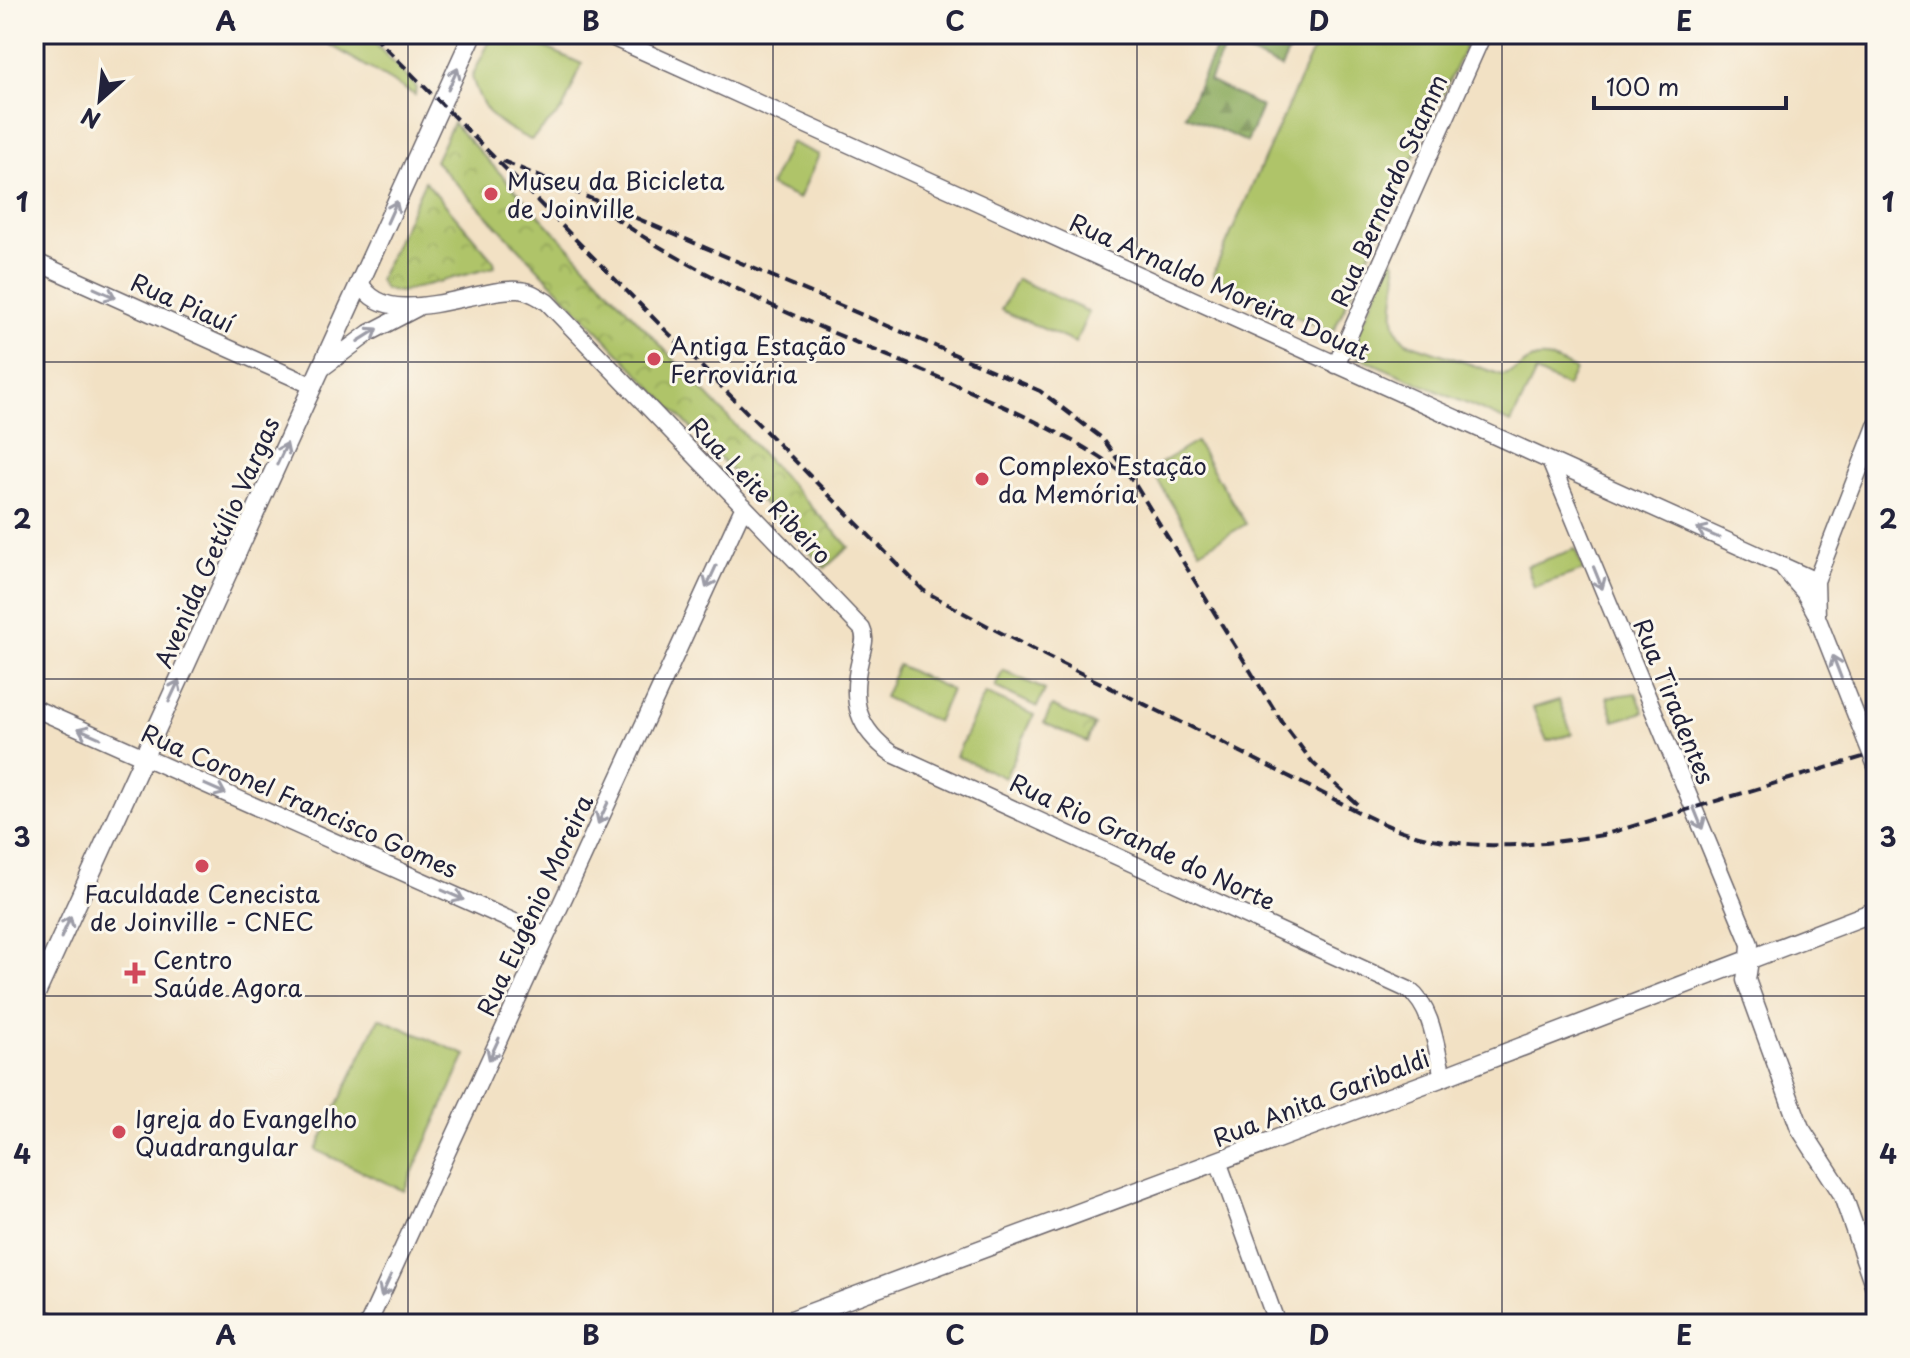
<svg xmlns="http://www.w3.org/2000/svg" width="1910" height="1358" viewBox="0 0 1910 1358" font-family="'Playpen Sans',sans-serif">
<defs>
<pattern id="forest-firs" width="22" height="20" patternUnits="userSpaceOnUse" patternTransform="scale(2)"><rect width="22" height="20" fill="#8baa5d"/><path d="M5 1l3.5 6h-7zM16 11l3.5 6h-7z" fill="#718a4e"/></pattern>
<pattern id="park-crowns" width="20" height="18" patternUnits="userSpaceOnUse" patternTransform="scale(2)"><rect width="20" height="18" fill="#afc469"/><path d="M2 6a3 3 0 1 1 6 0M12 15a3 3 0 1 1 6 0" fill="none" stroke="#96a85c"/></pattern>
</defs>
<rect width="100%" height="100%" fill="#fbf7ec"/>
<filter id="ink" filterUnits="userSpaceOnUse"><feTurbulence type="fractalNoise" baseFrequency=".0125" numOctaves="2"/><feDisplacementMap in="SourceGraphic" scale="16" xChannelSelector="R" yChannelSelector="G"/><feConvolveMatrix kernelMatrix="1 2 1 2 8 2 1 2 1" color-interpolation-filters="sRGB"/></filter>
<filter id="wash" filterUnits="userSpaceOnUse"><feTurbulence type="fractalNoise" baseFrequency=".006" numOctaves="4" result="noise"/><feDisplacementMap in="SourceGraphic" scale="32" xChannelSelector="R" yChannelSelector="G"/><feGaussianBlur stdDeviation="1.8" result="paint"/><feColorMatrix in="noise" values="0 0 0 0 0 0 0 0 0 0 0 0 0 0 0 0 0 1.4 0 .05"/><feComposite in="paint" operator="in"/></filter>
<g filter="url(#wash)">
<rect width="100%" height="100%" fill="#f2e1c4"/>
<path fill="#afc469" stroke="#687352" stroke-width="2" d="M318 34H366L416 86 415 95 332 46Z
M493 34H516L582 64 563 109 531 140C496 124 483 114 472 77Z
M1320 34H1471L1334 330 1328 331 1217 281 1213 274Z
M790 142 819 155 799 199 770 186Z
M1392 257C1407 280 1379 317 1406 342L1502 375C1516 374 1519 365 1531 360 1546 353 1562 363 1575 370L1567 387 1536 372 1511 423 1356 356 1353 345Z
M1017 279 1089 312 1075 343 1001 310Z
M1196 442 1246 524 1200 551 1151 469Z
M1575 549 1584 570 1534 587 1527 566Z
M898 665 951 690 937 722 884 697Z
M1003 670 1045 690 1037 707 995 687Z
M985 693 1034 715 1005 778 956 756Z
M1636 693 1644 712 1614 721 1607 697Z
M1559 700 1572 734 1547 741 1533 708Z
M379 1018 466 1055 404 1191 316 1150Z"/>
<path fill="url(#forest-firs)" stroke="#56664c" stroke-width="2" d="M1222 34H1297L1281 68 1227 43 1209 81 1262 107 1247 142 1185 115Z"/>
<path fill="url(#park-crowns)" stroke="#687352" stroke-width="2" d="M453 123 849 547 825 568 435 161Z
M425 181 494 261 495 267 400 292 384 289 379 280Z
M1052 706 1094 725 1087 742 1044 723Z"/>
</g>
<g filter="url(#ink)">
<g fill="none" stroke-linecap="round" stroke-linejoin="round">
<g stroke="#6b656b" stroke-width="19">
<path id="secondary" d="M605 34 1816 581
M34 261 313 386
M360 282C385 334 476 287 518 290 529 290 538 297 547 302L862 629C867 639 862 649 860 660 850 701 857 729 893 754L1409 990C1433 1008 1436 1049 1443 1077
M1336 365 1483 34
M321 369 369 333 417 308
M1876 426 1816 581 1817 617 1876 766
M1550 461 1750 944 1749 960
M1784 569 1804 592 1815 612
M34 708 546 936
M1218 1161 1277 1324
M368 1324 744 506"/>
</g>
<g stroke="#6b656b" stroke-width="21">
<path id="primary" d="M1749 960 1746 980 1800 1128 1842 1193 1876 1290
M34 998 473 34
M34 1315 55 1324
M781 1324 1443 1077 1876 911"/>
</g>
<use href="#secondary" stroke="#fff" stroke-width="16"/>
<use href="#primary" stroke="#fff" stroke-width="18"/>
<path stroke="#22223b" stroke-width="4" stroke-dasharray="12 6" stroke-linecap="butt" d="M372 34 923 590C1021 647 1124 693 1225 744 1260 762 1294 779 1328 796 1358 812 1389 829 1423 837 1486 851 1540 845 1603 835L1876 753
M503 161 1040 391 1103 439 1133 481 1282 722 1313 763 1359 806
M611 215C715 289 837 333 954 384 1011 410 1069 434 1120 471"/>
</g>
<defs><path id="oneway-shaft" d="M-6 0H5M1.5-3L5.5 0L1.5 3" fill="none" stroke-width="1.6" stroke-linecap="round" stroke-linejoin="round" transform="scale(2)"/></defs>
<g stroke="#9c9ca7">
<use href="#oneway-shaft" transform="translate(453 79) rotate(-66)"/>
<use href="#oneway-shaft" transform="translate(392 212) rotate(-66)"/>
<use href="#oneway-shaft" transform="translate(105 293) rotate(24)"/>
<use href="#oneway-shaft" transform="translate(368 335) rotate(-32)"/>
<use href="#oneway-shaft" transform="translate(282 454) rotate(-65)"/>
<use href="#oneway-shaft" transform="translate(1708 533) rotate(-156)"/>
<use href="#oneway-shaft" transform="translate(711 577) rotate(115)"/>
<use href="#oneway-shaft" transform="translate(1598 578) rotate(68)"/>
<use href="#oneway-shaft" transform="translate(1837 667) rotate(-111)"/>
<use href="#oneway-shaft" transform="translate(174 691) rotate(-65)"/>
<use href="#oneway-shaft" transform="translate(89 733) rotate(-156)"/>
<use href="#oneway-shaft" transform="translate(215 789) rotate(24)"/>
<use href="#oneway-shaft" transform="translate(603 813) rotate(115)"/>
<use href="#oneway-shaft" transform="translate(1698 818) rotate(68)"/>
<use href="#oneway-shaft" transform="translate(453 895) rotate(24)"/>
<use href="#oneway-shaft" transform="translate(66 927) rotate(-66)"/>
<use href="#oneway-shaft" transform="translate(494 1049) rotate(115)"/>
<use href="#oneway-shaft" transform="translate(386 1286) rotate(115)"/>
</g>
</g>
<path fill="none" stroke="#22223b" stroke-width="2" stroke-opacity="0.55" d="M408 34V1324M773 34V1324M1137 34V1324M1502 34V1324M34 362H1876M34 679H1876M34 996H1876"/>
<g fill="#d1495b" stroke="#fbf7ec" stroke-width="3">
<circle cx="491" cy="194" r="8"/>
<circle cx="654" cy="359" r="8"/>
<circle cx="982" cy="479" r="8"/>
<circle cx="202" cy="866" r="8"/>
<path d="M131 961h8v8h8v8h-8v8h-8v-8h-8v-8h8z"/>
<circle cx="119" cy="1132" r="8"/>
</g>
<g text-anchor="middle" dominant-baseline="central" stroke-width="6" stroke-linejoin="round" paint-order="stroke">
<g font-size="24" fill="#22223b" stroke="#fbf7ec" text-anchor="start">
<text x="507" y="180">Museu da Bicicleta<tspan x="507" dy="28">de Joinville</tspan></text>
<text x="670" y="345">Antiga Estação<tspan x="670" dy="28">Ferroviária</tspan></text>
<text x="998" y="465">Complexo Estação<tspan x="998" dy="28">da Memória</tspan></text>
<text x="202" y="893" text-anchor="middle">Faculdade Cenecista<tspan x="202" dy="28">de Joinville - CNEC</tspan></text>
<text x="153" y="959">Centro<tspan x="153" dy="28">Saúde Agora</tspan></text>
<text x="135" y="1118">Igreja do Evangelho<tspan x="135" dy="28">Quadrangular</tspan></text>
</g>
<g font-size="24" fill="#22223b" stroke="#fbf7ec">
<text transform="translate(1388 190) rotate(-66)">Rua Bernardo Stamm</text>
<text transform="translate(1220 286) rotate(24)">Rua Arnaldo Moreira Douat</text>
<text transform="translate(183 302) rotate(24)">Rua Piauí</text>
<text transform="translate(761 490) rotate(46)">Rua Leite Ribeiro</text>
<text transform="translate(216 542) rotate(-66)">Avenida Getúlio Vargas</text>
<text transform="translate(1675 701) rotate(68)">Rua Tiradentes</text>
<text transform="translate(300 800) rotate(24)">Rua Coronel Francisco Gomes</text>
<text transform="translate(1143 841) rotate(25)">Rua Rio Grande do Norte</text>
<text transform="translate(534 905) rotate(-65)">Rua Eugênio Moreira</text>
<text transform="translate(1321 1097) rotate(-21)">Rua Anita Garibaldi</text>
</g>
</g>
<rect width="1910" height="1358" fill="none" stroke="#fbf7ec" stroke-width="88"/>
<g transform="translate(100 100) rotate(207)" stroke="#fbf7ec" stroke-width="6" paint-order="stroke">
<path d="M0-6L14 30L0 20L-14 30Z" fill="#22223b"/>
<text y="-12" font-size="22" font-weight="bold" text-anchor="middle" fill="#22223b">N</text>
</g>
<path d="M1594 96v12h192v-12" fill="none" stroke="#22223b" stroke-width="4"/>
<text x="1606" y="96" font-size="24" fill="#22223b" stroke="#fbf7ec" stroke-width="6" paint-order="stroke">100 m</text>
<rect x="44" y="44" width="1822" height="1270" fill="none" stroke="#22223b" stroke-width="3"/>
<g font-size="26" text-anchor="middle" font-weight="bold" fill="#22223b">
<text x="226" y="31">A</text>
<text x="591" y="31">B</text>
<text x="955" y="31">C</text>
<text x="1319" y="31">D</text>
<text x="1684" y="31">E</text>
<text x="22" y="212">1</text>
<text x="1888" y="212">1</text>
<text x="22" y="529">2</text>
<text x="1888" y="529">2</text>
<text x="22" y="847">3</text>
<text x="1888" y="847">3</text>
<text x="22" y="1164">4</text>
<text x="1888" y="1164">4</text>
<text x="226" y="1345">A</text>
<text x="591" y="1345">B</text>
<text x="955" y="1345">C</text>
<text x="1319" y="1345">D</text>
<text x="1684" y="1345">E</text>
</g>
</svg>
